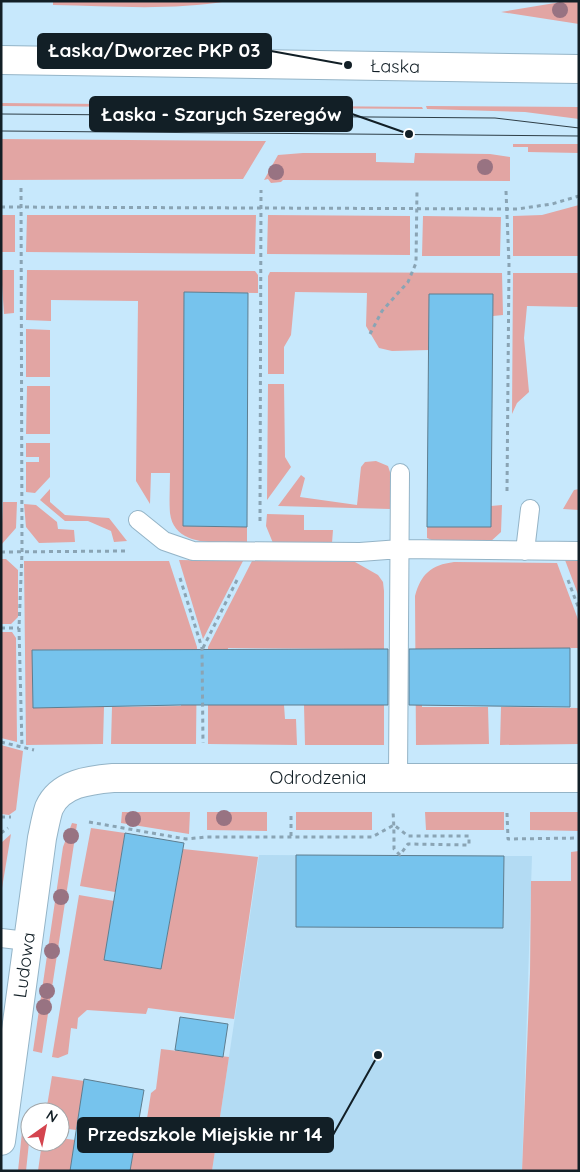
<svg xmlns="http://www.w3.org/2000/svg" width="580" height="1172" viewBox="0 0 580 1172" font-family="Quicksand,sans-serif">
<rect width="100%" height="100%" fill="#c7e8fc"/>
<path fill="#b3dbf3" d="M259 855 532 856 522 1171H212Z"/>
<path fill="#e2a5a3" d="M53 1H228C170 11 111 6 53 5Z
M567 1H579V24L501 12Z
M1 103 422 107 423 109 1 106Z
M426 106 579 107V119L525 112 427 109Z
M1 139 266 141 243 179 1 180Z
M513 144H579V153L528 152V147H513Z
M303 153H376V162L414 163 415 153 490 154 510 157V181L283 180 281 182 271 183 268 179 264 180 278 155Z
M579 205V256H513V216L542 215Z
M1 215H15V252H1Z
M27 215H256L255 254 26 252Z
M268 215 410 216V255L267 254Z
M423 216 501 217 500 256H422Z
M1 270H14V313L4 314Z
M27 270 255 271 258 275V293L185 292 184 526 247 527V542C222 542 174 549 170 513 169 500 170 486 170 473H151L150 504 136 481 138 301 51 300V321L26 320Z
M270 272 502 273 503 315 493 316V294H429V350L392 351 379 348 366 326 367 293 295 292 291 335 284 347V374H268V276Z
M513 273H579V307L527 306 524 338 529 392 517 403 512 414Z
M26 329 50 330V377H26Z
M268 384H284L285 457 291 467 267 500Z
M27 386H50V434H26Z
M26 443H50V477L35 493 26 492V462H39V457H26Z
M376 461 388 466 392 478 390 509 278 506 301 475 305 478 300 497 357 505 361 467 365 462Z
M50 489V502L65 515 109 518 127 541 114 542 111 531 88 521H65L40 500Z
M579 489V510L563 509 574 490Z
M3 502H17L16 528 1 545Z
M24 504 36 505 57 522 58 529 74 530 75 542 39 543 26 527Z
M502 505 501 532 489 543 434 541 427 538V527H491V506Z
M267 514 304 515V530H333L332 543H273L266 526Z
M1 559H6L18 570V617L11 624H1Z
M179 560 243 561 203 639Z
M565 560H579V597Z
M24 561H169L197 647 196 744H111L112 707 181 706 180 649 32 650 33 708 104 707 103 744 26 745Z
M252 561 355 562 378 575 383 582 384 591V745H305L304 705H376L375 649 228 648V705H284L285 719H296L297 745 208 744V647Z
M454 562 557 563 579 622V648L422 649V707H488L489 744 416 745 415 596C421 574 431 565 454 562Z
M1 632H12L16 638 17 742 1 738Z
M501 707 579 708V744L500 745Z
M1 745 23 751 16 810 9 815 1 814Z
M122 812H190L189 834 121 823Z
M207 812H267V831L207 830Z
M296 812H372V830H296Z
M425 812H504V830H426Z
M530 812H579V831L530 830Z
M72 823 77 824 42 1053 33 1051 63 847Z
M91 828 125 833 115 892 80 886Z
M11 834 1 894V843Z
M183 849 258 857 234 1019 148 1008 146 1014 87 1010 78 1018 77 1029 71 1028 68 1054 58 1058 52 1057 79 895 114 901 104 960 161 969Z
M579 851V1171H522L530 973 531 881H571V852Z
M161 1049 229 1057 212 1171H130L135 1143 143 1144 151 1093 156 1089Z
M52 1076 84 1081 76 1130 60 1128V1112H46Z
M22 1132 30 1133 26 1171H18Z
M60 1138 75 1140 70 1171H38L42 1142H60Z"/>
<path fill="#76c3ed" stroke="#5e7d8f" d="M184 292 248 293 247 527 183 526Z
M429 294H493L491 527H427Z
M570 648V707L409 705V649Z
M388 649V705H181L33 708 32 650Z
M125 833 184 843 161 969 104 960Z
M296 855 504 856 503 928 296 927Z
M180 1017 228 1024 223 1057 175 1050Z
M84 1079 144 1090 130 1171H70Z"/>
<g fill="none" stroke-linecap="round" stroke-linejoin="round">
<g stroke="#94b4c7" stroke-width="20">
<path id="service" d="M138 520 164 541 193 551 360 552 400 549 579 551
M525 551 530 509
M398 777 400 473
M1 938 27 941"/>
</g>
<g stroke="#94b4c7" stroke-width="30">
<path id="minor" d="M1 1141 42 838C44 829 46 817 49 808 60 783 90 780 113 778H579"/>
</g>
<g stroke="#94b4c7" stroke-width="30">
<path id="secondary" d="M1 60 579 69"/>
</g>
<path stroke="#8aa4b4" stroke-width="3" stroke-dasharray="4 4" stroke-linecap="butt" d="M21 188 22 552 19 628 22 747
M506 191 509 264 507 492
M1 207 517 209 552 204 579 196
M370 334 382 311 408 282 416 263 417 190
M260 521 261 190
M1 552 128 551
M180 578 202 648 203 743
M568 580 579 609
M1 628H19
M203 648 237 580
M1 742 34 750
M507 813 508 839 579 838
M1 817H11
M89 822 186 839 207 837H372L394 825 408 836H469V845L408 844 400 855 394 849C394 837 394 824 393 812
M1 833 8 828
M291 836V812"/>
<use href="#service" stroke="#fff" stroke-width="18"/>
<use href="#minor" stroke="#fff" stroke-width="28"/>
<use href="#secondary" stroke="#fff" stroke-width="28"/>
<path stroke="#2e3e47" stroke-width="1" d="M1 114 495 118 579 128
M1 131 579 136"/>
</g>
<g fill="#987382">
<circle cx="560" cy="10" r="8"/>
<circle cx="485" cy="167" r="8"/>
<circle cx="276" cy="172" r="8"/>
<circle cx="224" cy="818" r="8"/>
<circle cx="133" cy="819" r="8"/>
<circle cx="71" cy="836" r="8"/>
<circle cx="61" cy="897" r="8"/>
<circle cx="52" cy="951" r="8"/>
<circle cx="47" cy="991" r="8"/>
<circle cx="44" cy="1007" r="8"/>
</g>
<g text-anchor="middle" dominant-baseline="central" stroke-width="4.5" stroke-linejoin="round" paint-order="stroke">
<g font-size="18" fill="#121f26" stroke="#fff">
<text transform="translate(395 66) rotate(1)">Łaska</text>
<text x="318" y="777">Odrodzenia</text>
<text transform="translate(24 965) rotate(-82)">Ludowa</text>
</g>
</g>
<path fill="none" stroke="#121f26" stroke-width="2" d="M348 65L271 51M409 134L352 114M378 1055L333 1135"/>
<g fill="#121f26" stroke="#fff" stroke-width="2">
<circle cx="348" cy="65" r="5"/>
<circle cx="409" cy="134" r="5"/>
<circle cx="378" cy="1055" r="5"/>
</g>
<g fill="#121f26" stroke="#121f26" stroke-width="2">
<rect x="38" y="34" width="233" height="34" rx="5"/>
<rect x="90" y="97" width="262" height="34" rx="5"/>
<rect x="78" y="1118" width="255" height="34" rx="5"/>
</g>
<g font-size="19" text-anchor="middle" font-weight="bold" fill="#fff">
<text x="154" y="57">Łaska/Dworzec PKP 03</text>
<text x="221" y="121">Łaska - Szarych Szeregów</text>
<text x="205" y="1141">Przedszkole Miejskie nr 14</text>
</g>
<rect width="580" height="1172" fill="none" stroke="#121f26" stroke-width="5"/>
<g transform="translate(45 1127) rotate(33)"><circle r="24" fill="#ffffff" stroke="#a0a5a8"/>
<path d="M0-4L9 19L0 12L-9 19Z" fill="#d4444e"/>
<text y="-8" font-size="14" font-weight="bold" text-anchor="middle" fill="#121f26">N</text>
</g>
</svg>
